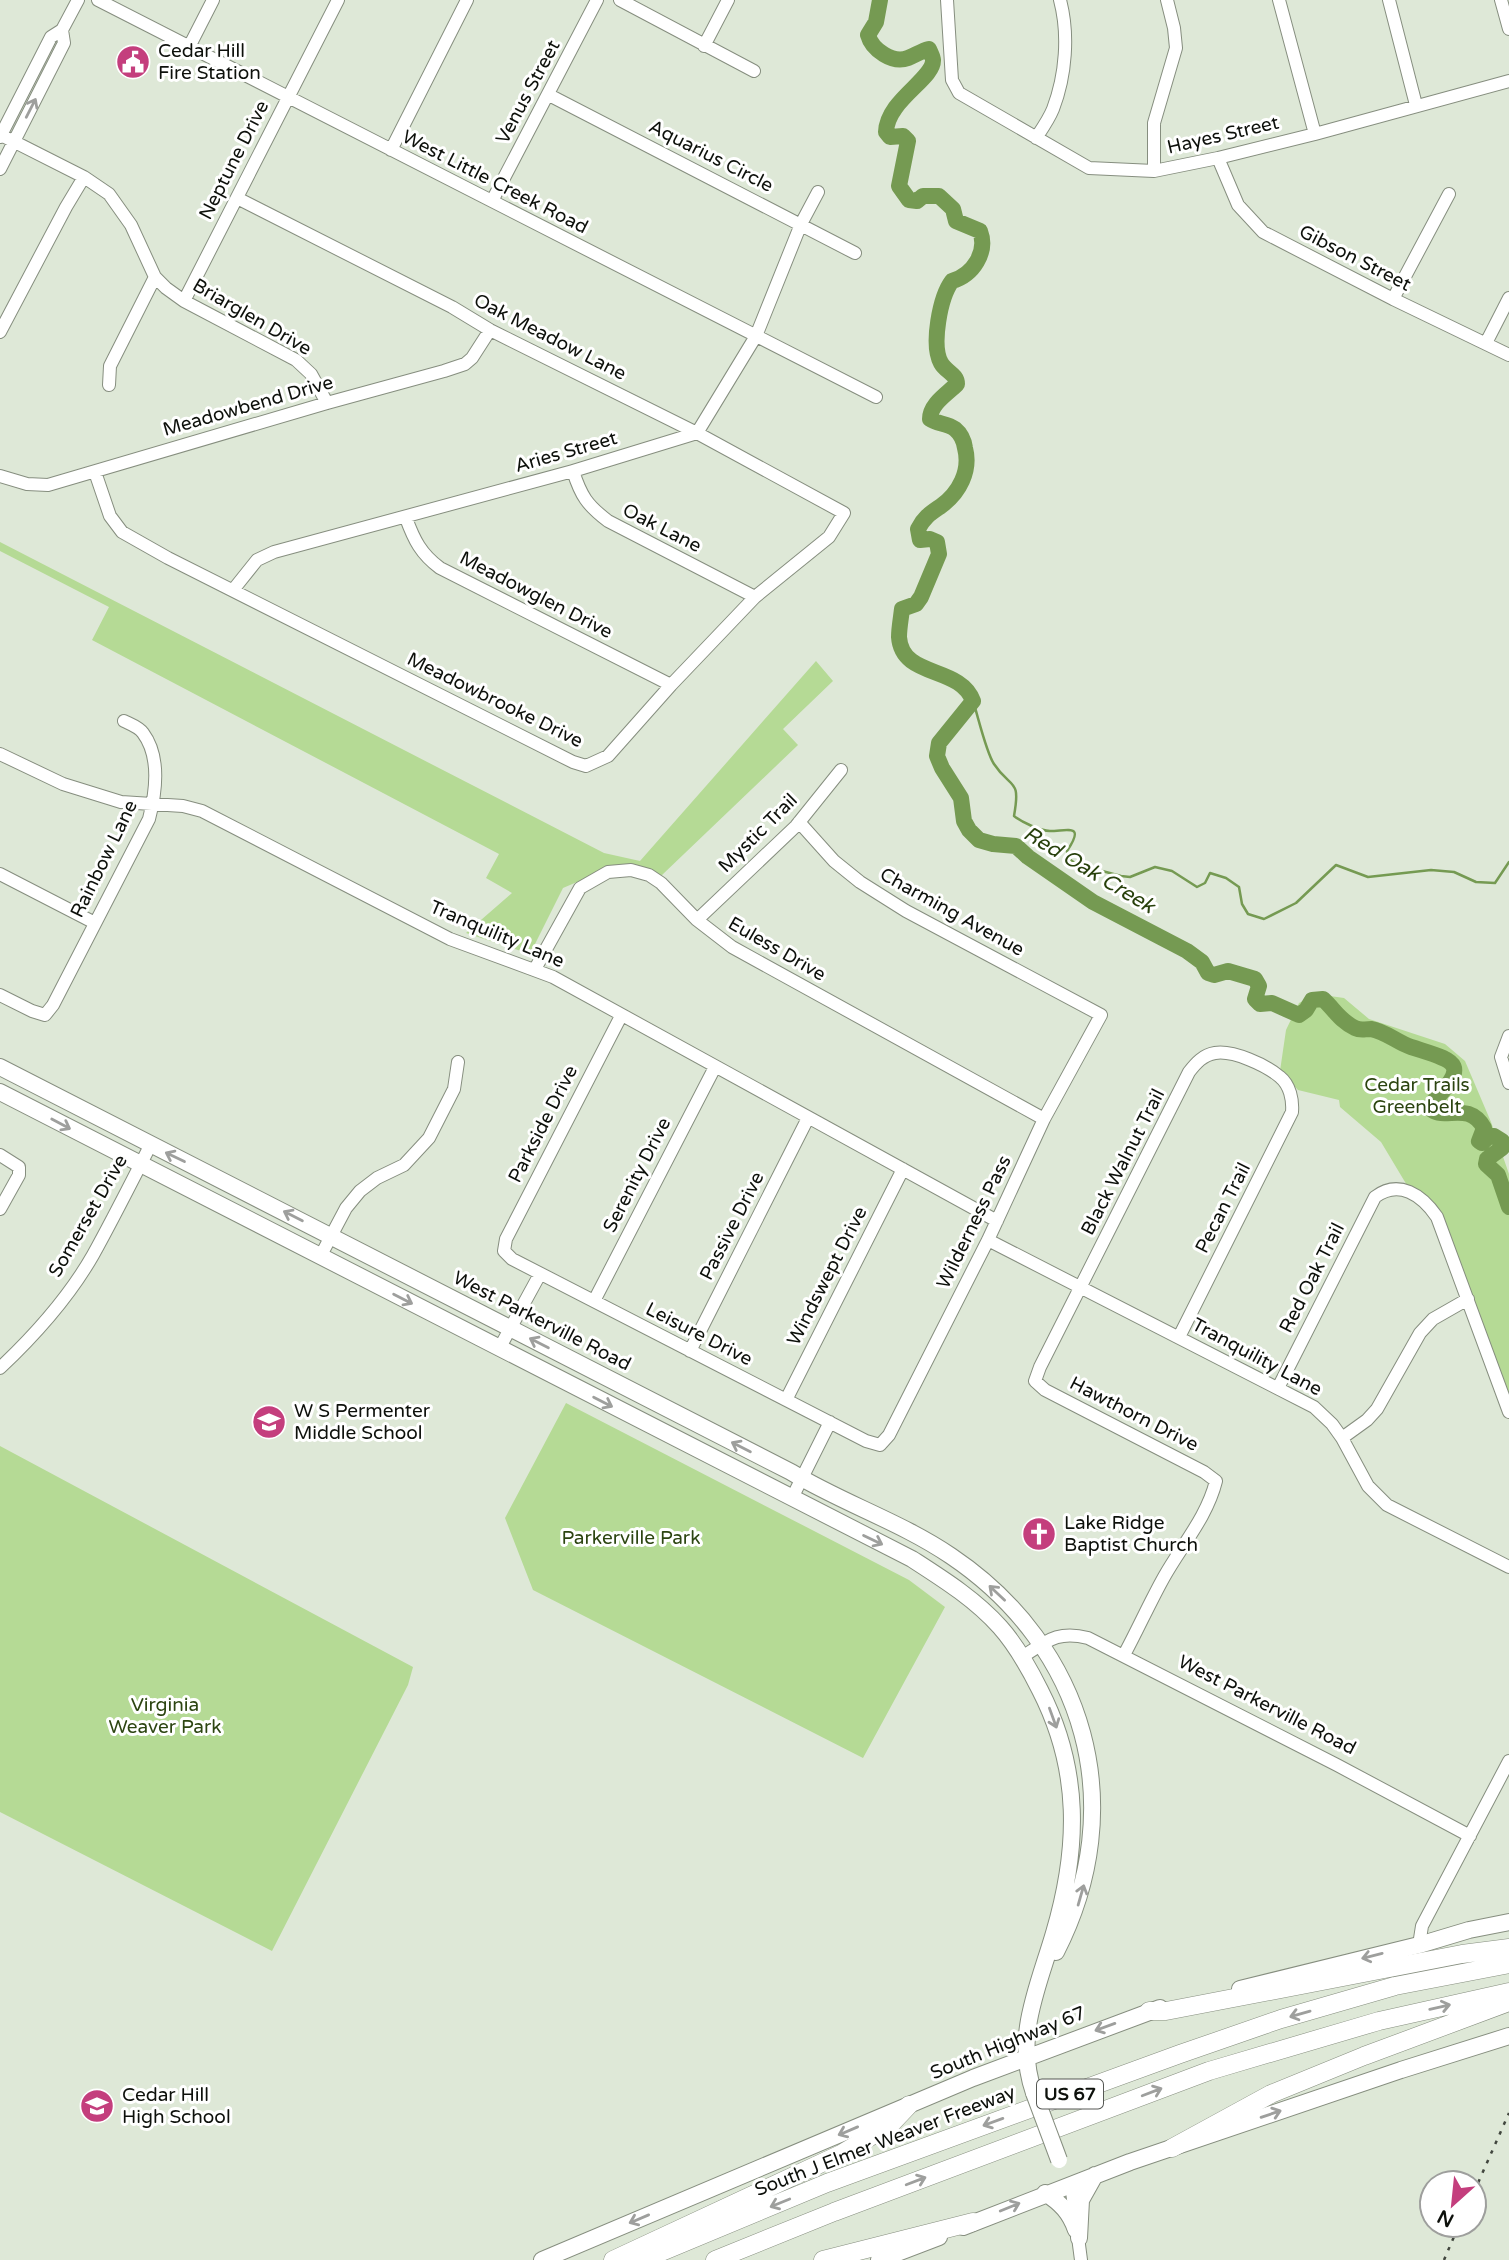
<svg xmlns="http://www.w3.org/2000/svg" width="1509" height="2260" viewBox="0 0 1509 2260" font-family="'Varela Round',sans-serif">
<rect width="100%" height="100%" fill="#dee8d7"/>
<path fill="#b5da95" d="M0 542 604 853 640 861 816 661 833 681 783 729 798 745 662 875 605 870 563 888 530 954 466 933 512 893 486 878 499 854 92 640 109 607 0 551Z
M1316 994 1344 998 1369 1019 1445 1044 1465 1061 1491 1122 1509 1174V1398L1456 1254 1408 1187 1381 1142 1340 1107 1339 1100 1298 1090 1280 1071 1286 1030 1299 1003Z
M566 1403 909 1580 945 1607 863 1758 533 1590 505 1518Z
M0 1446 413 1667 408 1685 272 1951 0 1812Z"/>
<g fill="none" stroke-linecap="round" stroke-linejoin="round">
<path stroke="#759a52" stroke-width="2.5" d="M973 701C978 716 986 752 994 764 1011 790 1021 777 1014 816 1022 822 1040 831 1050 831 1067 831 1086 823 1067 851L1068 858 1076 864 1121 876 1130 877 1155 867 1172 871 1197 887 1205 883 1210 873 1226 878 1239 887 1242 904 1248 914 1264 919 1296 903 1336 865 1368 877 1431 870 1454 872 1476 882 1495 883 1509 862"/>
<path stroke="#759a52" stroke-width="16" d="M880 0 876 22 868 35C872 50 893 64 908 58 916 55 921 51 929 49 930 52 933 57 933 60 934 79 887 100 886 132L890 137 903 136 908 141 899 186 909 200 917 201 923 196H939L953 209 956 221 980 231C988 252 973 275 952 281 940 297 931 345 941 363 946 372 957 374 957 384 947 394 930 404 930 419 937 424 947 423 955 429 961 434 964 441 965 448 971 471 959 493 941 506 931 513 924 517 918 529L920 540 930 539 937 542 939 554 921 597 916 604 902 609C901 618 899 628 899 637 902 679 960 665 973 701L939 743 937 756 942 768 961 798 964 821 969 830 979 840 993 844 1016 846 1028 857 1093 902 1187 951 1202 962 1208 973 1214 975 1228 971 1255 979 1259 986 1255 999 1260 1004 1272 1003 1299 1015 1306 1010 1312 1000 1323 999C1334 1009 1340 1021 1355 1028 1361 1031 1364 1029 1371 1029 1385 1031 1398 1043 1411 1047 1454 1061 1472 1062 1432 1103V1110C1446 1120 1469 1101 1484 1128L1479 1141 1482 1143 1488 1137 1494 1136 1502 1141V1148L1487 1159 1486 1164 1498 1175 1509 1207"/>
<g stroke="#868e7f" stroke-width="14">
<path id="minor" d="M98 0 876 397
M620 0 754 71
M947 0 952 80 959 93 1089 168 1154 171 1218 158 1315 134 1509 81
M1279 0 1315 134
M1389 0 1416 105
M1501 0 1509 29
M704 46 728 0
M189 47 213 0
M549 95 855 253
M1 135 84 177 109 194 131 225 155 277 166 288 184 301 296 360 311 374 327 403
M0 137 51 37 62 30 78 0
M1036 138C1042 129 1049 119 1053 109 1066 75 1069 34 1060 0
M391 150 467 0
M1218 158 1238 205 1263 232 1393 299 1509 355
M0 169 64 43 62 30
M1154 171V123L1176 48 1174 28 1167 0
M492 201 597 0
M1393 299 1449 194
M184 301 338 0
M0 332 66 207 84 177
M1486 343 1509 298
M109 385 110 366 155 277
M573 471C581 496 587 505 608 521L755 597
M95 472 110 516 122 532 168 558 573 762 586 766 608 756 671 685 755 597 829 537 844 513 697 433 490 330 452 307 237 198
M0 476 27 484 48 485 327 403 444 371 465 364 472 358 490 330
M406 518C414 540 421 554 440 568L671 685
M233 590 257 560 274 552 573 471 697 433 756 336 801 224 818 192
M0 754 63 784 121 802 183 806 202 811 450 939 553 977 997 1221
M0 874 95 923
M697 920 796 826 841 770
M535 969 580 888 608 872 631 870 649 875 661 883 697 920 732 947 1044 1119
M0 995 32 1011 45 1015 53 1005 149 819C156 792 161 757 143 733 139 727 130 724 124 721
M621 1016 506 1239 504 1251 512 1259 866 1441 880 1445 889 1435 988 1240 1044 1119 1101 1015 906 911 860 882 834 861 799 822
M1509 1036 1501 1057 1509 1083
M0 1155 19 1167V1175L0 1209
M988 1240 1314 1407 1332 1424 1342 1438 1368 1486 1387 1505 1509 1567
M320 1257 346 1208 360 1191 377 1178 404 1165 429 1138 454 1089 458 1062
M594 1301 715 1067
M499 1349 540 1274
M690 1351 808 1118
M0 1368C35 1335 69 1297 93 1255 113 1219 132 1181 151 1144
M1278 1388 1375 1197C1399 1179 1422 1195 1437 1217L1509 1412
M786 1400 903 1169
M1342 1438 1367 1420 1377 1409 1420 1333 1433 1319 1468 1299
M792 1498 830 1422
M1124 1655C1138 1629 1150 1602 1164 1577 1182 1545 1207 1517 1216 1481L1204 1472 1045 1390 1035 1381 1040 1367 1189 1072C1196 1063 1203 1055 1215 1053 1233 1050 1266 1065 1280 1077 1290 1085 1293 1100 1292 1112L1179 1337
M1022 1657C1047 1641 1058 1630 1088 1638L1337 1765 1470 1836
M1419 1945 1422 1926 1509 1761
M1071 2184 1081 2260"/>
</g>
<g stroke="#868e7f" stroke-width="18">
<path id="major" d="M0 1067 791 1472C842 1503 901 1522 951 1556 1086 1647 1131 1806 1056 1952
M0 1092 912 1559C943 1579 975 1599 1000 1627 1017 1646 1029 1668 1040 1690 1081 1770 1079 1848 1054 1933 1038 1988 1014 2036 1034 2093
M1240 1989 1419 1945 1469 1930 1509 1922
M1045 2193C1061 2203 1070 2213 1076 2230
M963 2227 1130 2162 1401 2070 1509 2036
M1079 2238 1081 2200 1095 2175
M542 2260 973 2078 1160 2008
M879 2260 939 2237"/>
</g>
<g stroke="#868e7f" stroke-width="19">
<path id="highway" d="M1149 2011H1166L1462 1954 1509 1948
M1172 2148 1271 2094 1364 2056 1509 2002
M613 2260 841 2154 890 2125 909 2105
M642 2260 827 2183 1180 2054 1281 2019 1395 1986 1509 1964
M715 2260 834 2212 1209 2071 1379 2021 1509 1992
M823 2260 973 2222"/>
</g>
<use href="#minor" stroke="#fff" stroke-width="12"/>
<use href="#major" stroke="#fff" stroke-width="16"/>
<use href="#highway" stroke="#fff" stroke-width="18"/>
<path stroke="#41463e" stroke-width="2.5" stroke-dasharray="3.5 7" stroke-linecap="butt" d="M1474 2192 1509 2113
M1444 2260 1459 2225"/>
<g stroke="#868e7f" stroke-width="18" stroke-linecap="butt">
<path id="major-bridge" d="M1034 2093 1059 2160"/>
</g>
<use href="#major-bridge" stroke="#fff" stroke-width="16"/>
</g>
<defs><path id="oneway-shaft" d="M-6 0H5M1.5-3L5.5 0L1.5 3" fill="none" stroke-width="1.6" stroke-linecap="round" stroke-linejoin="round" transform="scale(1.75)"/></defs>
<g stroke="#9e9f9d">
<use href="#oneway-shaft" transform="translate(31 108) rotate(-63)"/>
<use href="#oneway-shaft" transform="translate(61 1124) rotate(28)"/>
<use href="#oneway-shaft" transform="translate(175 1157) rotate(-154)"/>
<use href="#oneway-shaft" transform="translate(293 1216) rotate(-153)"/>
<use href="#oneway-shaft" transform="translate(403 1299) rotate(27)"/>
<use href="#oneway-shaft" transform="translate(539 1343) rotate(-153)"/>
<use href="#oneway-shaft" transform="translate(603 1402) rotate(27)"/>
<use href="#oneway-shaft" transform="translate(741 1447) rotate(-153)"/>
<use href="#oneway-shaft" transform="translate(873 1540) rotate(26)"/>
<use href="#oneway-shaft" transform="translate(997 1593) rotate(-137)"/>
<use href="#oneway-shaft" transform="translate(1053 1718) rotate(70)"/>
<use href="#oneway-shaft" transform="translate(1081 1895) rotate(-74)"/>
<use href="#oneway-shaft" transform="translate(1372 1956) rotate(166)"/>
<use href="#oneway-shaft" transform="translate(1440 2007) rotate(-13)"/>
<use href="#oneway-shaft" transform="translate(1300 2014) rotate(164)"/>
<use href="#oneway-shaft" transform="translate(1105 2027) rotate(160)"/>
<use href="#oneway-shaft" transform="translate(1152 2092) rotate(-21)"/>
<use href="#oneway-shaft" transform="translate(1271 2114) rotate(-19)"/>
<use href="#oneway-shaft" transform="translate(993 2122) rotate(160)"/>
<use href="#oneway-shaft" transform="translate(848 2131) rotate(157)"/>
<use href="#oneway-shaft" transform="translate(916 2181) rotate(-21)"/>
<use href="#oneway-shaft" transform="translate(780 2203) rotate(158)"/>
<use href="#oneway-shaft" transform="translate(1010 2207) rotate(-22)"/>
<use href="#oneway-shaft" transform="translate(639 2219) rotate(157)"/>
</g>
<defs>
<g id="civic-disc" transform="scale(1.75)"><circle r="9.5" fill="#c43e7d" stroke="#fff"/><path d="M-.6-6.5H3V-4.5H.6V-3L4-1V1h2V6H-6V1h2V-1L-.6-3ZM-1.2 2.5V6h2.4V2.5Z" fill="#fff"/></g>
<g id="school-disc" transform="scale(1.75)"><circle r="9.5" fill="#c43e7d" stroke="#fff"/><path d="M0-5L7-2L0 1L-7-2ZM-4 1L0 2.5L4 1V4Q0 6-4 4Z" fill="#fff"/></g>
<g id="church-disc" transform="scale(1.75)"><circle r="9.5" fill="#c43e7d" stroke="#fff"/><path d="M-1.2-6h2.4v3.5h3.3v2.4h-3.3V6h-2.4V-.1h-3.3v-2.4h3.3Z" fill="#fff"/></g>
</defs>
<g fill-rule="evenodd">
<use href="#civic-disc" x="133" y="62"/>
<use href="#school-disc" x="269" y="1422"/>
<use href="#church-disc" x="1039" y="1534"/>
<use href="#school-disc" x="97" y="2106"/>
</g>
<g text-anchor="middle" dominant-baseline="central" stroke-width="6" stroke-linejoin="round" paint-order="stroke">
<rect fill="#fff" stroke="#565854" stroke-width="2" x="1037" y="2079.5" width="66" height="29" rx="5"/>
<g font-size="18" font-weight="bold" fill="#0d100b">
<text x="1070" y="2094">US 67</text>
</g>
<g font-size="19" fill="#0d100b" stroke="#fff" text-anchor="start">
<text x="158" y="51">Cedar Hill<tspan x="158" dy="22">Fire Station</tspan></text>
<text x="294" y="1411">W S Permenter<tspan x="294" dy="22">Middle School</tspan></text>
<text x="1064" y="1523">Lake Ridge<tspan x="1064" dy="22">Baptist Church</tspan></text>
<text x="122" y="2095">Cedar Hill<tspan x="122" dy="22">High School</tspan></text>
</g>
<g font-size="19" fill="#0d100b" stroke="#fff">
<text transform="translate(528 92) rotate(-62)">Venus Street</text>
<text transform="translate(1223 135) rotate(-13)">Hayes Street</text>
<text transform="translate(711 156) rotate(27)">Aquarius Circle</text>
<text transform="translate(234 160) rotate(-63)">Neptune Drive</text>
<text transform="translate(495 182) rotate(27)">West Little Creek Road</text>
<text transform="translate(1355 258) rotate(27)">Gibson Street</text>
<text transform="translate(252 317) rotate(30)">Briarglen Drive</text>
<text transform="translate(550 337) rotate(27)">Oak Meadow Lane</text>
<text transform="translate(248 406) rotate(-16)">Meadowbend Drive</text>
<text transform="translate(566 452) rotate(-16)">Aries Street</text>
<text transform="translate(662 528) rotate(27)">Oak Lane</text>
<text transform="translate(536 595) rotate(27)">Meadowglen Drive</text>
<text transform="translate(495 700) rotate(26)">Meadowbrooke Drive</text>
<text transform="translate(758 833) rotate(-45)">Mystic Trail</text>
<text transform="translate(104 859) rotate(-64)">Rainbow Lane</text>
<text transform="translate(952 912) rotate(29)">Charming Avenue</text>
<text transform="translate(497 934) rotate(23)">Tranquility Lane</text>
<text transform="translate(777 949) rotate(30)">Euless Drive</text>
<text transform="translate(543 1124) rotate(-63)">Parkside Drive</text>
<text transform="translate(1123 1162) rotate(-63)">Black Walnut Trail</text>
<text transform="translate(637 1175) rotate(-63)">Serenity Drive</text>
<text transform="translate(1223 1208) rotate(-63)">Pecan Trail</text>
<text transform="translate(88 1216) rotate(-60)">Somerset Drive</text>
<text transform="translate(974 1222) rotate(-64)">Wilderness Pass</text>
<text transform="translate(732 1226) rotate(-63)">Passive Drive</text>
<text transform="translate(827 1276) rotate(-63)">Windswept Drive</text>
<text transform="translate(1312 1278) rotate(-63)">Red Oak Trail</text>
<text transform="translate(542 1321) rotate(27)">West Parkerville Road</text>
<text transform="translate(699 1334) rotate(27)">Leisure Drive</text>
<text transform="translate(1257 1357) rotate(28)">Tranquility Lane</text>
<text transform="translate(1134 1414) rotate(27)">Hawthorn Drive</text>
<text transform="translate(1267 1705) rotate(27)">West Parkerville Road</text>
<text transform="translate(1008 2043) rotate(-22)">South Highway 67</text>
<text transform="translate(885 2141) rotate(-21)">South J Elmer Weaver Freeway</text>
</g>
<g font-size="19" fill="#2c4511" stroke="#fff">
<text x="1417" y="1085">Cedar Trails<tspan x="1417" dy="22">Greenbelt</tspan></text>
<text x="631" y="1538">Parkerville Park</text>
<text x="165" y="1705">Virginia<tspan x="165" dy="22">Weaver Park</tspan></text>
</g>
<g font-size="21" font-style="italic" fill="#28410c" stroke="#fff">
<text transform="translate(1089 870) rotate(31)">Red Oak Creek</text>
</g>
</g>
<g transform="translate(1453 2204) rotate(207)"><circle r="33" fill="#ffffff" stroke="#9e9f9d" stroke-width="2"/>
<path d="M0-5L12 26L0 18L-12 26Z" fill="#c43e7d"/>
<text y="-10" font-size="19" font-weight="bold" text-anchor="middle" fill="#0d100b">N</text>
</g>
</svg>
